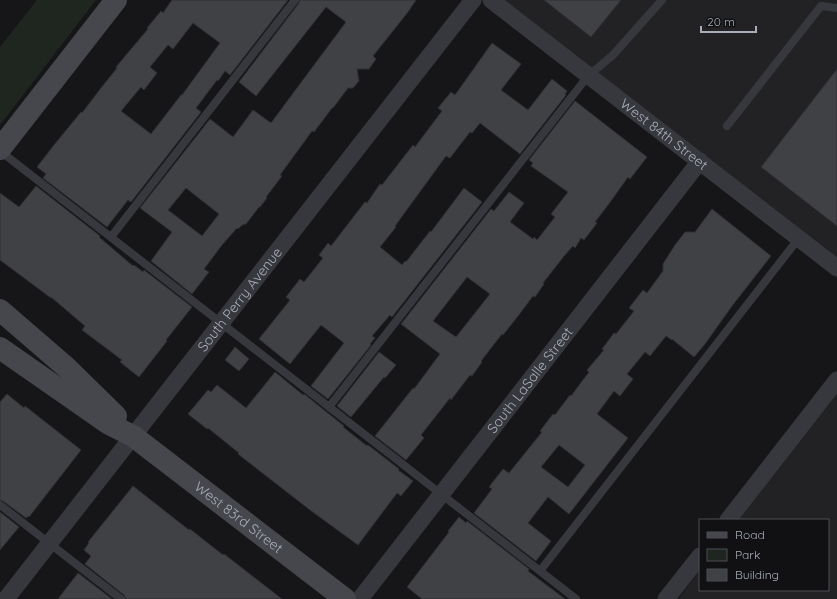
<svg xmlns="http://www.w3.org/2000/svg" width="837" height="599" viewBox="0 0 837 599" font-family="Quicksand,sans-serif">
<rect width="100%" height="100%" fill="#161618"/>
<path fill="#222225" d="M482 0H837V275Z
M837 394V599H678L700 570V590H828V520H739Z"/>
<path fill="#1e261f" d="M37 0H96L0 125V47Z"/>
<path fill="#404145" stroke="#303034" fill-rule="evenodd" d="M172 0H288L230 75 225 71 218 81 217 80 196 108 201 112 131 202 128 200 107 227 43 178 46 174 37 167 54 145 81 112 82 113 101 88 117 68 116 67 148 29 147 28 161 11 163 13ZM193 23 220 43 182 95H181L151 134 121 111 141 87 144 90 157 73 150 67 168 45 173 49Z
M300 0H416L408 12 373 56 376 59 369 69H357L359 81 353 88H348L333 108H332L314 132 312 131 280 175 282 176 266 197 267 198 260 207H259L246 224 242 225 238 229 237 228 222 245 204 269 209 272 192 294 151 261 172 232 140 208 210 119 233 137 253 110 271 123 346 22 326 7 256 96 239 82 299 3ZM186 188 219 214 202 236 168 210Z
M544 0H621L591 37Z
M492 43 521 64 501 90 528 110 552 79 567 91 565 94 566 95 520 154 480 123 472 133 470 132 450 158 446 156 395 226 396 227 380 247 402 265 405 261 406 262 430 231 431 232 464 188 482 202 392 317 390 315 372 336 375 338 370 344 371 345 328 399 311 386 344 343 321 325 290 364 259 339 290 300 286 297 300 279 304 282 323 258 319 255 328 243 331 246 365 202 367 203 380 184 382 185 413 145 415 147 442 111 438 108 451 92 455 95Z
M837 69V226L761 167Z
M575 101 647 157 630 179 628 177 611 201 595 222 597 223 584 240 581 238 575 248 573 246 564 256 543 283 544 284 535 297 533 296 518 316 503 335 502 334 481 361 482 362 472 376 470 375 451 400 450 398 421 435 424 438 406 460 375 436 413 388 414 389 440 354 401 324 491 209 494 211 509 192 524 203 510 222 533 239 534 237 537 240 555 217 551 214 568 192 531 166 533 163 529 160ZM467 277 490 294 456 337 433 321Z
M36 186 100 236 99 237 133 266 134 265 143 272 144 270 192 307 166 340 167 341 139 377 120 362 122 360 82 330 85 326 51 297V298L0 260V193L19 207Z
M712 209 771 256 732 306 705 344 694 357 672 339V340L666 336 650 356 645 352 627 374 633 379 620 396 614 391 597 414 628 438 569 514 548 497 528 523 551 541 536 561 474 513 492 489 489 487 503 469 509 473 542 432 540 431 553 414 555 415 570 395 571 396 589 372 587 370 604 350 602 349 614 333 616 334 634 311 629 308 643 290 647 293 663 271V264L675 245 685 232H695ZM559 445 585 465 568 487 541 467Z
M235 347 249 359 239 371 225 360Z
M379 352 396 365 385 378 384 377 351 417 337 406Z
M275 372 303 395 304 394 344 426 343 427 367 446 368 445 399 469 398 470 413 481 401 496 397 493 358 545 310 510 238 454 239 453 208 428 207 429 188 414 208 390 211 392 217 385 246 408Z
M7 394 24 408 25 406 81 450 29 517 28 516 26 518 3 501 0 500V402Z
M133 486 189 530 190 529 223 555 224 554 282 599H126L124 595 85 564 91 556 84 550 89 543 88 542Z
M0 512 19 527 0 550Z
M459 517 466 523 467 521 529 569 528 571 565 599H422L407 587 449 532 448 531Z
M78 573 112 599H58Z"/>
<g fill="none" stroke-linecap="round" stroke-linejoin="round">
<path stroke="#37383d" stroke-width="8" d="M727 126 821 6 837 8
M0 151 576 599
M111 237 295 0
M329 407 588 76 613 55 662 0
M0 505 121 599
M540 571 799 238"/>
<g stroke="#37383d" stroke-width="17">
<path id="s1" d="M491 0 837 268"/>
<path d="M728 520 837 380"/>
<path id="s2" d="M6 599 473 0"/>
<path id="s3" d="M360 599 700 161"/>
<path d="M666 599 700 556"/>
</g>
<g stroke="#45474d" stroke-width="22">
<path d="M0 149 116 0"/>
<path d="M0 310 66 367 116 416"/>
<path id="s4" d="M0 348 109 424 133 436 345 599"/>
</g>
</g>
<g text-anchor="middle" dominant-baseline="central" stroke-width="3.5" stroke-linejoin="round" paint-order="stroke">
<g font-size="14" fill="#a8adb8" stroke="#111113">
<text stroke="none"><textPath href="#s1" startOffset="219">West 84th Street</textPath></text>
<text stroke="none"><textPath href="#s2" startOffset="380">South Perry Avenue</textPath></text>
<text stroke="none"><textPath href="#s3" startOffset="277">South LaSalle Street</textPath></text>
<text stroke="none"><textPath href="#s4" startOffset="293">West 83rd Street</textPath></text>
</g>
</g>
<rect x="699" y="519" width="130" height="72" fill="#111113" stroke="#4d4f55"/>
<rect x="707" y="532" width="20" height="6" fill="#45474d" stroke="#4d4f55"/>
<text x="735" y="539" font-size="12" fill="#a8adb8">Road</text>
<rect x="707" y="549" width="20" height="12" fill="#1e261f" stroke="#4d4f55"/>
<text x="735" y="559" font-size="12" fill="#a8adb8">Park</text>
<rect x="707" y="569" width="20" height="12" fill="#404145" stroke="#4d4f55"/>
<text x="735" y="579" font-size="12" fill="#a8adb8">Building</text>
<path d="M701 26v6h55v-6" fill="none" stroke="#a8adb8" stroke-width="2"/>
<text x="707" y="26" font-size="12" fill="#a8adb8" stroke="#111113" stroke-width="3" paint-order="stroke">20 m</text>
</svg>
